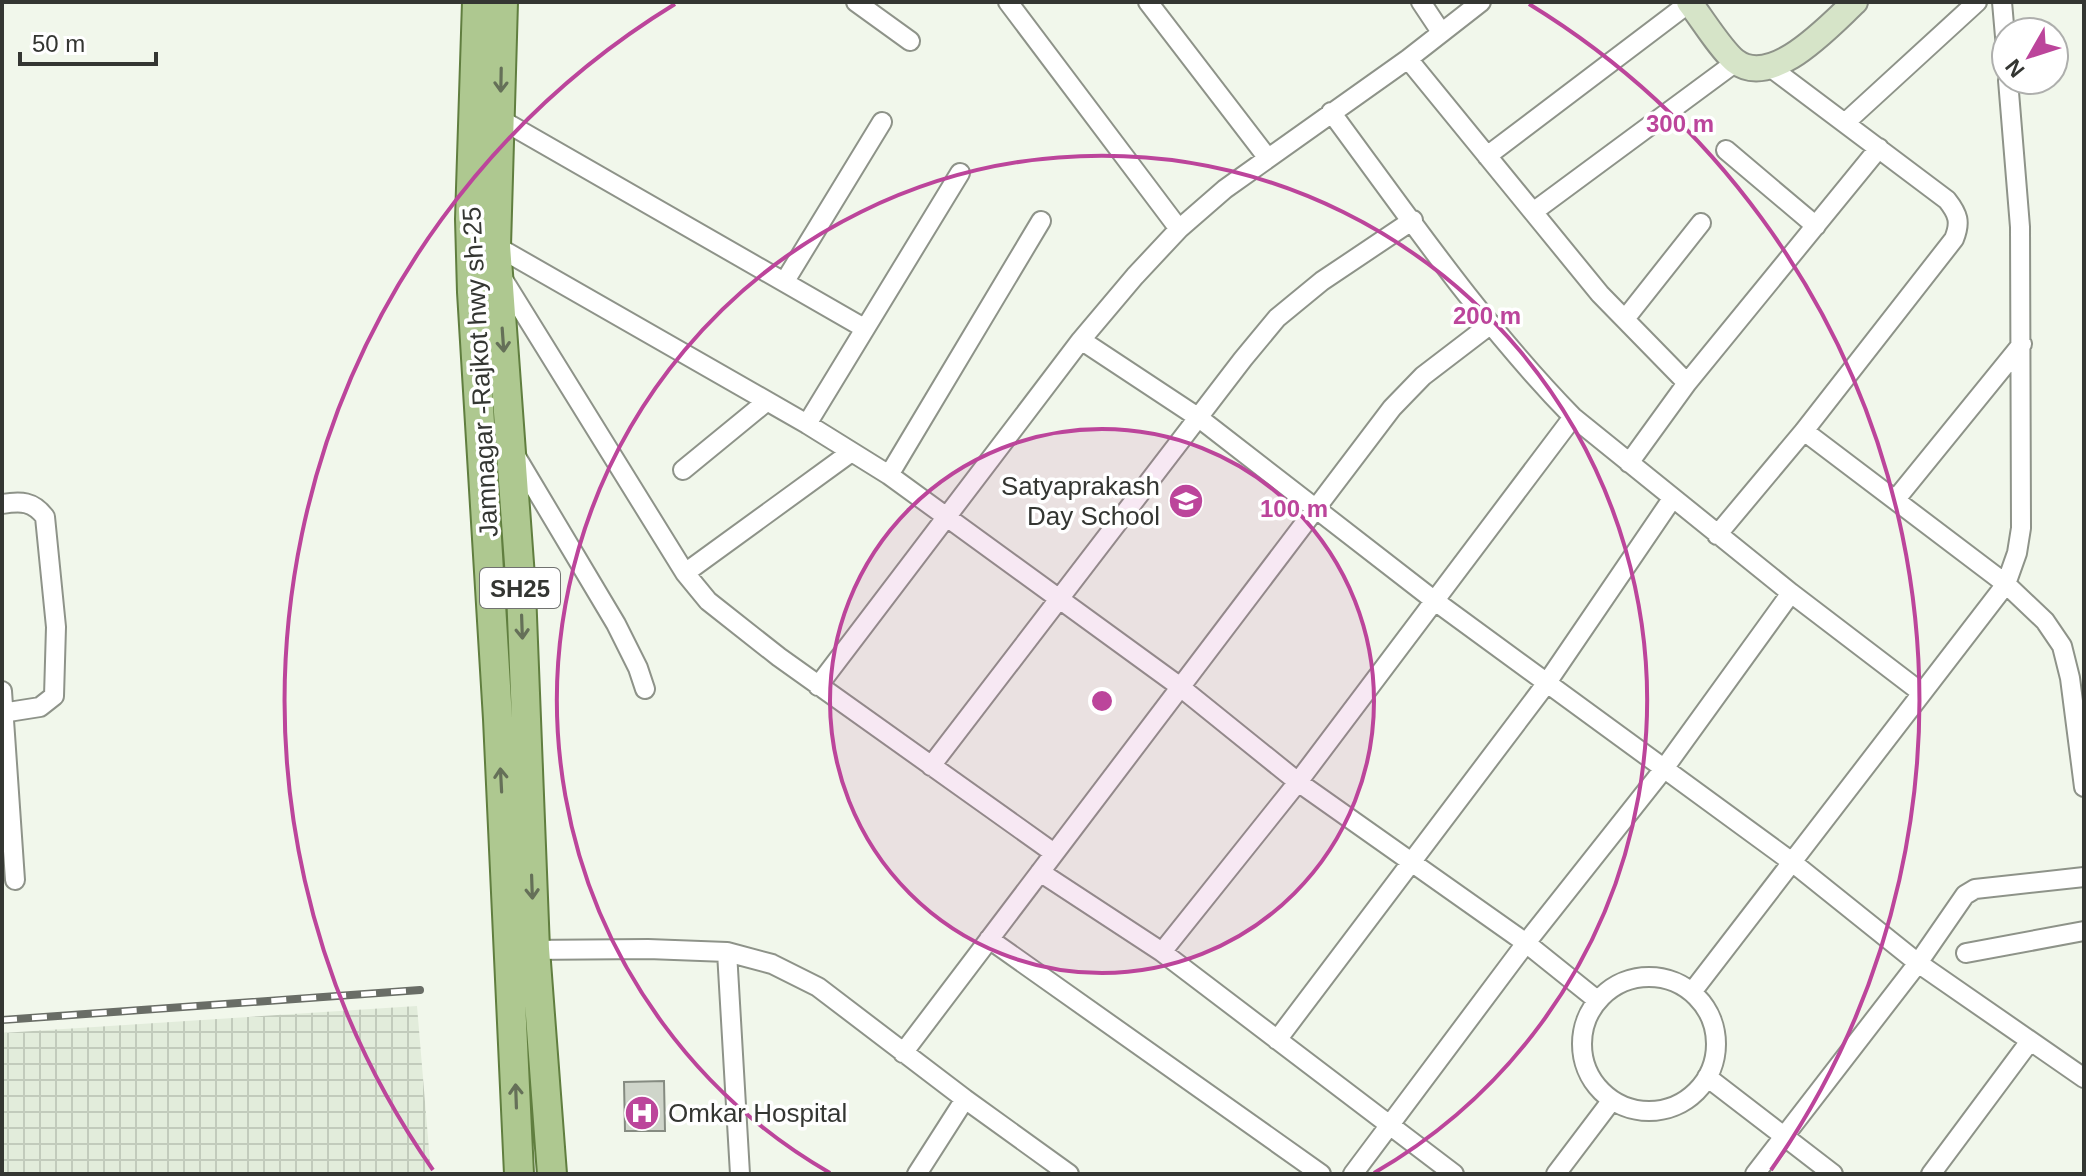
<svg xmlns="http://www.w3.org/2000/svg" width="2086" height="1176" viewBox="0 0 2086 1176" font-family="Arial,sans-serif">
<defs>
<pattern id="industrial-grid" width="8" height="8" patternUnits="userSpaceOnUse" patternTransform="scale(2)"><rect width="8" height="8" fill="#e2ecdb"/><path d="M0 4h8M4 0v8" fill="none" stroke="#c2cbbc"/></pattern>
</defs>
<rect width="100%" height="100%" fill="#f1f7eb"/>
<path fill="url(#industrial-grid)" d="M417 1006 431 1174H2V1033Z"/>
<path fill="#cfd5ca" stroke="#858b81" stroke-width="2" d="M664 1081 665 1131H625L624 1082Z"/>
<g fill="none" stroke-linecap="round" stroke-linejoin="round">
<g stroke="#8e9389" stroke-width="22">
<path id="street" d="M856 2 910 41
M1008 2 1179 229
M1148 2 1267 157
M1421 2 1441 32
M2002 2 2006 48
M1408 59 1600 294 1687 383
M1331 112C1408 216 1482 324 1573 417L1791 593 1922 693
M500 119 864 328
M1846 122 1977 2
M1726 150 1816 226
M1487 156 1689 3
M1533 212 1736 62
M488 243 496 246 807 424 889 475 1179 686 1298 782 1526 943 1597 1000
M501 276 685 573 708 601 779 657 1054 853
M785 281 882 122
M1625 319 1701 223
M1081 340 1199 418 1435 601 1792 862 1918 963 2084 1078
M807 424 960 173
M1804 431 2006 584 2045 621 2062 646 2070 678 2084 787
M514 453 616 624 638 668 645 689
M1629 463 1687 383 1879 148
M683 470 766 402
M889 475 1041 221
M1896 499 2022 344
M2 504C21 501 33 501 45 517L56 627 54 696 40 707 2 713
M1717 535 1804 431 1954 239C1961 222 1958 214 1947 200L1770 67
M685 573 850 453
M818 686 1081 340 1135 276 1179 229 1225 189 1408 59 1481 2
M2 691 15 880
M931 766 1243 359 1277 318 1322 281 1413 220
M1040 872 1162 952 1454 1174
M989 939 1321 1174
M525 950 648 949 727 952 772 964 818 987 965 1099 1069 1174
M727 952 740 1174
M1162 952 1298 782 1573 417
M1966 953 2084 931
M1582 1044a67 67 0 1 1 134 0a67 67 0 1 1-134 0Z
M1692 992 2006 584 2017 553 2021 528 2020 227 2008 80
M1277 1040 1546 684 1672 499
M903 1053 1392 408 1423 376 1491 324
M1707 1077 1833 1174
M917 1174 965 1099
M1353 1174 1526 943 1663 770 1791 593
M1556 1174 1612 1100
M1755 1174 1918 963 1965 895 1975 889 2084 877
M1931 1174 2030 1041"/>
</g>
<g stroke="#8e9389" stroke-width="28">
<path id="secondary" d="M1689 2C1701 17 1721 50 1735 61 1772 90 1830 25 1855 2"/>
</g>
<g stroke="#607e3f" stroke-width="32">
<path id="primary" d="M477 2 470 219 472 292 498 719 519 1174
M503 2 496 246 521 591 535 949 552 1174"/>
</g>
<use href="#street" stroke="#fff" stroke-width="18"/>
<use href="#secondary" stroke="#d6e4c8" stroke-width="24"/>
<use href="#primary" stroke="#aec890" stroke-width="28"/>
<g stroke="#696d66" stroke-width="8">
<path id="rail" d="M2 1020 420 990"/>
</g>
<use href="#rail" stroke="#fff" stroke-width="5" stroke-dasharray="15" stroke-linecap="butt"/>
</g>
<defs><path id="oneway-shaft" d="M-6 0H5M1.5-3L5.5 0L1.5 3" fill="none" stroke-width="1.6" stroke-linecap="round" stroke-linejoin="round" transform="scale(2)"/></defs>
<g stroke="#657058">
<use href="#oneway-shaft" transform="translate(501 80) rotate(91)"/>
<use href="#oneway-shaft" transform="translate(503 340) rotate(86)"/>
<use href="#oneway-shaft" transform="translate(522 627) rotate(88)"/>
<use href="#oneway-shaft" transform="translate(501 780) rotate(-93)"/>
<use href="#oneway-shaft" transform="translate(532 887) rotate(88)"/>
<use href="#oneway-shaft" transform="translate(516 1096) rotate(-92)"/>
</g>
<circle cx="1102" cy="701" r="272" fill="#bc459b" fill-opacity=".12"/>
<g fill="none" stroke="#bc459b" stroke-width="4">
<circle cx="1102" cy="701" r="272"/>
<path d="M830 1173A545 545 0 1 1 1374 1173"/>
<path d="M433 1170A817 817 0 0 1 675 4M1529 4A817 817 0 0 1 1771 1170"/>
</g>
<defs>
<g id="university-disc" transform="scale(1.8)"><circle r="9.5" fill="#bc459b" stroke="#fff"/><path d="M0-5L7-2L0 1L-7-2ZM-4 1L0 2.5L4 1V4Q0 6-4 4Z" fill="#fff"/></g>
<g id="hospital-disc" transform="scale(1.8)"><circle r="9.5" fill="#bc459b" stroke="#fff"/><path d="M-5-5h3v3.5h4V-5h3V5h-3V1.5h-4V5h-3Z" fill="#fff"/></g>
</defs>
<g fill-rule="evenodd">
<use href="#university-disc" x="1186" y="501"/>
<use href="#hospital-disc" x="642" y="1113"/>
</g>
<g text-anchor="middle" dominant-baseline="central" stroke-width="7" stroke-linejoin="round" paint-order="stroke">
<rect fill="#fff" stroke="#717270" stroke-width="2" x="480" y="568" width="80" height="40" rx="6"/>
<g font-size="24" font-weight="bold" fill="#343632">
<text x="520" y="588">SH25</text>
</g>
<g font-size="26" fill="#343632" stroke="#fff">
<text transform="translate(480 372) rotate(-93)">Jamnagar -Rajkot hwy sh-25</text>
</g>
<g font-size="26" fill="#343632" stroke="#fff" text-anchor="end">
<text x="1160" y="486">Satyaprakash<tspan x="1160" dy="30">Day School</tspan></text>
<text x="668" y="1113" text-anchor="start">Omkar Hospital</text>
</g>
</g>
<circle cx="1102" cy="701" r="12" fill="#bc459b" stroke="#fff" stroke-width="4"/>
<g font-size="24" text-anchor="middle" font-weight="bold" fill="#bc459b" stroke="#fff" stroke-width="7" stroke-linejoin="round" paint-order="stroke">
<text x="1680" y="132">300 m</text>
<text x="1487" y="324">200 m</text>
<text x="1294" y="517">100 m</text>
</g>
<rect width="2086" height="1176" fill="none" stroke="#343632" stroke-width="8"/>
<g transform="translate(2030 56) rotate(231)"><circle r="38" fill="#ffffff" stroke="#aeafad" stroke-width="2"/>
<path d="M0-6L14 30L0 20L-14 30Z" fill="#bc459b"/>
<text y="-12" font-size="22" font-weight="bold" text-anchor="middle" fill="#343632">N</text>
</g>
<path d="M20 52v12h136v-12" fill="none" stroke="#343632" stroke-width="4"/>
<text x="32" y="52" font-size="24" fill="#343632" stroke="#ffffff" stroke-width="6" paint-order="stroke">50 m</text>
</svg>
